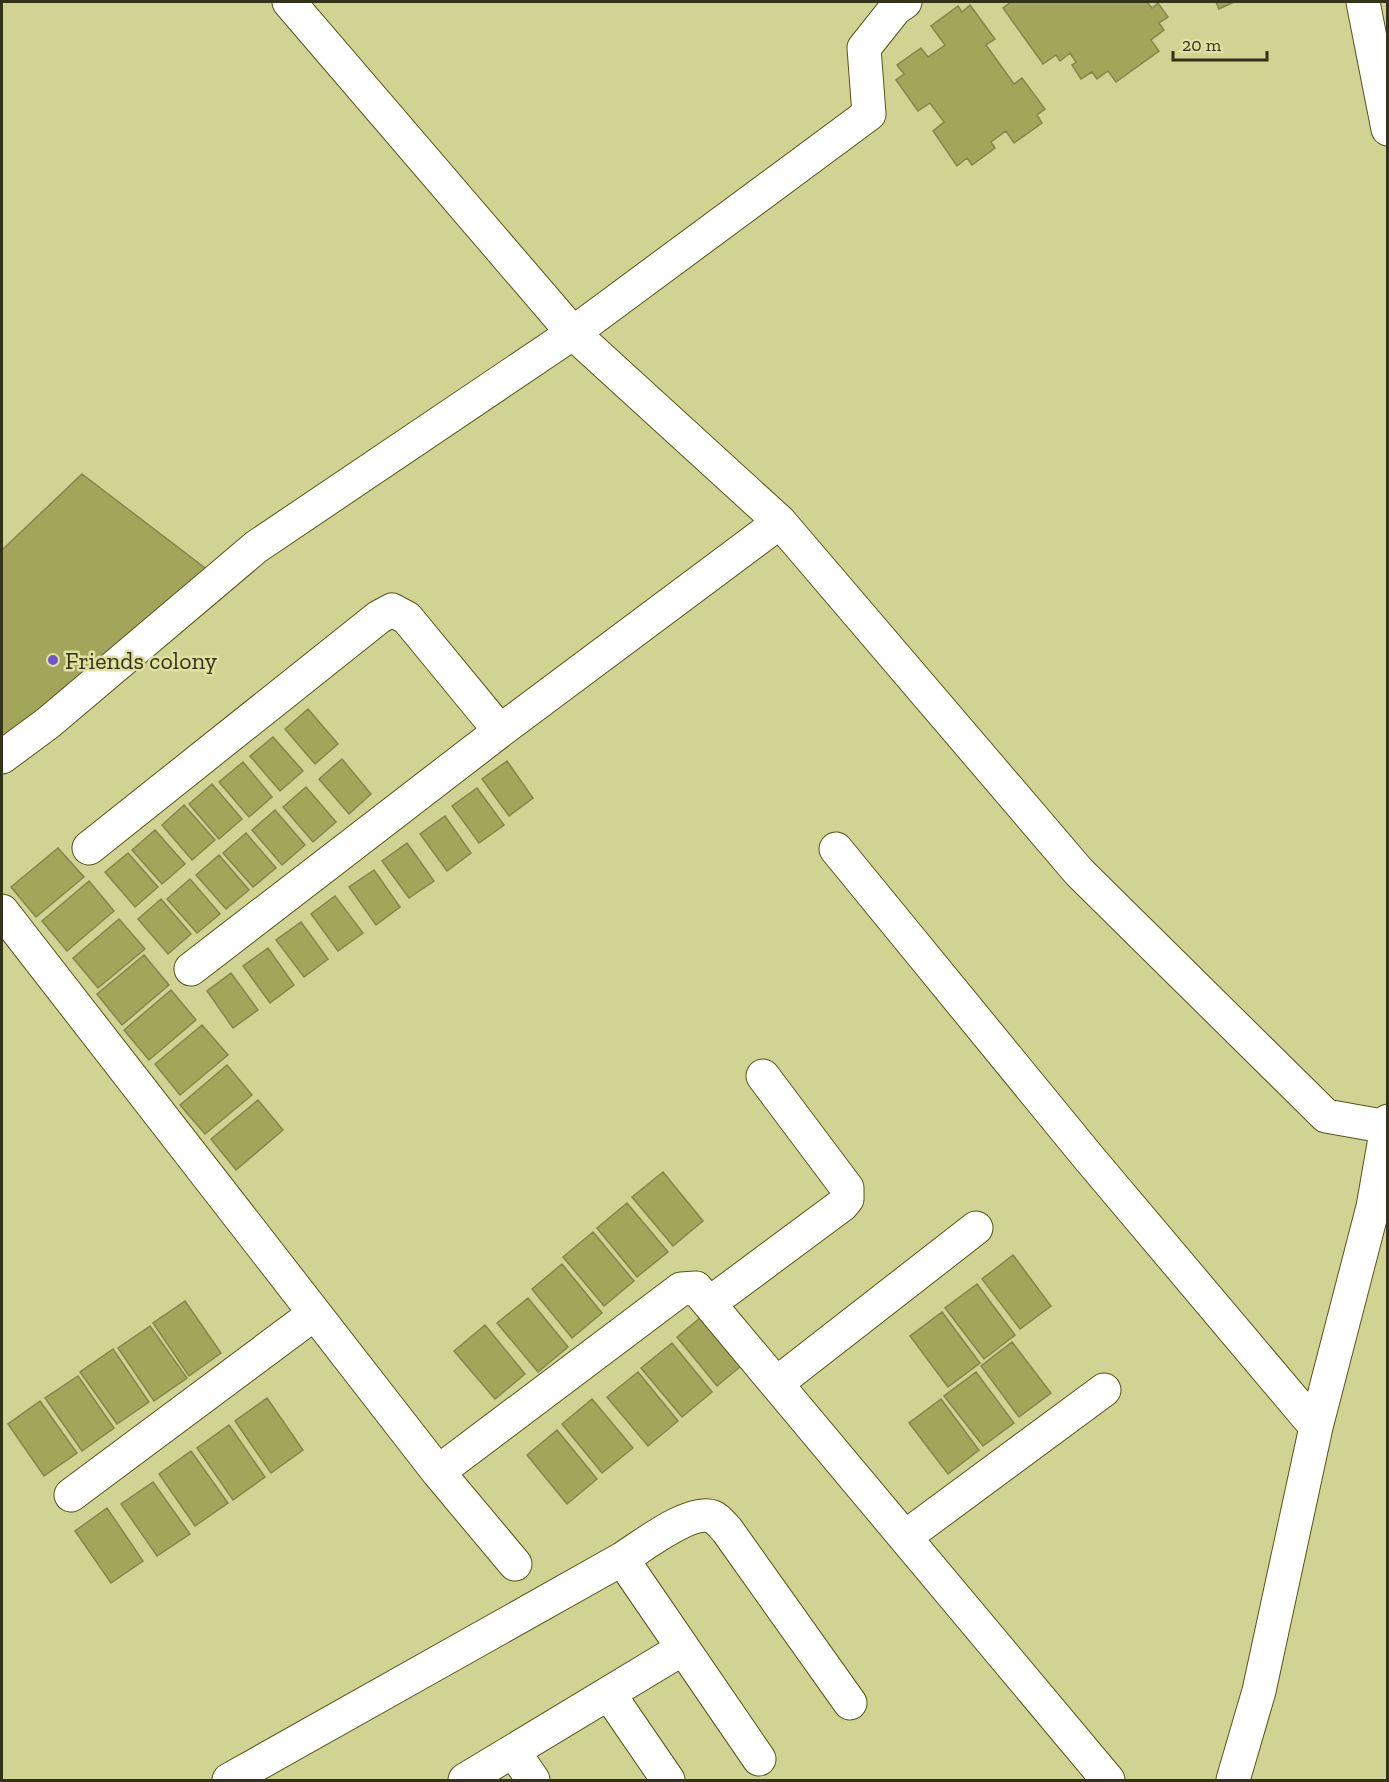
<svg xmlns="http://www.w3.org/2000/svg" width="1389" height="1782" viewBox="0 0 1389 1782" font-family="'Zilla Slab',serif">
<rect width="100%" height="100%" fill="#d1d393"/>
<path fill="#a3a55b" stroke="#858649" stroke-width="1.5" d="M1011 2H1147L1152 8 1158 3 1168 17 1159 23 1164 30 1151 40 1159 51 1116 82 1108 71 1097 79 1092 72 1081 79 1072 65 1076 62 1070 53 1060 61 1056 55 1043 64 1003 8Z
M1216 2H1234L1219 9Z
M970 5 995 39 986 45 1014 84 1022 78 1045 109 1037 115 1042 123 1014 143 1006 131 991 142 995 148 972 165 967 158 957 166 933 131 944 122 930 103 918 111 896 80 904 74 897 65 921 48 928 57 945 45 931 26 958 6 962 12Z
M82 474 209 571 2 750V550Z
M308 709 338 744 315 764 285 729Z
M273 737 303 771 280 791 250 756Z
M342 759 371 794 349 814 319 779Z
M507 761 533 798 509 816 482 779Z
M243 762 272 797 249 817 219 782Z
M212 784 242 819 219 839 189 804Z
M306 787 336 822 313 842 283 807Z
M477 788 504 825 479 843 452 806Z
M184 805 215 840 192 860 162 825Z
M275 810 305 845 282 865 252 830Z
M445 816 471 853 447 871 420 834Z
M155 830 185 864 162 884 132 850Z
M246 833 276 868 253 887 223 853Z
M407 843 434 881 409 898 382 861Z
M58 848 84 877 36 917 11 887Z
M128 853 158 887 135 907 105 872Z
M219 855 249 890 226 909 196 875Z
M374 870 400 907 376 925 349 887Z
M190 879 220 914 197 933 167 899Z
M89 881 114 911 67 951 42 921Z
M335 896 363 933 338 951 311 914Z
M161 899 191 934 168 954 138 919Z
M119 919 145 949 98 988 73 958Z
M301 922 328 959 304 977 276 940Z
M268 948 294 985 270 1003 243 966Z
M144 955 169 985 122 1025 97 994Z
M231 973 258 1010 233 1028 207 991Z
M171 990 196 1020 149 1060 124 1030Z
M202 1025 228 1055 180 1095 155 1064Z
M227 1065 252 1095 205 1134 180 1105Z
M258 1100 283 1130 236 1170 211 1139Z
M663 1172 703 1221 673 1246 632 1197Z
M627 1203 668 1252 637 1277 597 1228Z
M593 1232 634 1281 604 1306 563 1257Z
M1013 1255 1051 1306 1020 1329 982 1279Z
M562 1264 602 1313 572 1338 532 1289Z
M977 1284 1015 1335 984 1359 945 1308Z
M528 1298 568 1347 538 1372 497 1323Z
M185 1301 221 1353 189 1376 153 1323Z
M707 1312 747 1361 717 1386 677 1337Z
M942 1312 980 1363 948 1387 910 1336Z
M485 1325 525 1374 495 1399 454 1351Z
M150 1326 187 1378 154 1401 118 1348Z
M1012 1342 1051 1393 1019 1417 981 1366Z
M672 1343 712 1392 682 1417 641 1368Z
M113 1349 149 1402 117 1424 80 1372Z
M638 1372 678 1421 648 1446 607 1397Z
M976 1372 1014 1423 983 1446 944 1396Z
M78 1376 114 1428 82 1451 45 1398Z
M267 1398 303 1450 271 1473 235 1421Z
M592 1399 633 1448 602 1473 562 1424Z
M941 1399 979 1450 948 1474 909 1423Z
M40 1401 77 1453 44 1476 8 1424Z
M229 1425 265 1477 233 1500 197 1448Z
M557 1430 597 1479 567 1504 527 1455Z
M191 1451 228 1503 195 1526 159 1474Z
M153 1482 190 1534 157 1556 121 1504Z
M107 1508 143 1561 111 1583 75 1531Z"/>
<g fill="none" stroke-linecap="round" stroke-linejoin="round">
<g stroke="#555616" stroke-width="35">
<path id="minor" d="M289 2 573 333 780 522 1079 872 1326 1116 1388 1127
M1363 2 1388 129
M2 757 48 723 256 547 573 333 869 114 864 48 895 9 905 2
M89 848 379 617 392 610 407 618 500 731
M836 849 1089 1158 1316 1427
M2 911 438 1472 515 1564
M191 969 500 731 780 522
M710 1303 842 1205 847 1199V1188L763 1076
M777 1383 976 1228
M438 1472 681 1289 696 1288 1108 1780
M71 1495 314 1314
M905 1537 1104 1390
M622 1559 759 1759
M609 1694 668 1780
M514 1752 533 1780
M229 1780 622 1559C641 1547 691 1508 713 1517 718 1519 723 1526 727 1530L850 1703
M465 1780 682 1649
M1233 1780 1259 1691 1316 1427 1373 1207 1388 1121"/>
</g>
<use href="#minor" stroke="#fff" stroke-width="33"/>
</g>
<circle fill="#7155ce" stroke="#dee1a0" stroke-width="2" cx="53" cy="660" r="6"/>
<g text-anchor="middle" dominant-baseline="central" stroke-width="5" stroke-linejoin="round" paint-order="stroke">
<g font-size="24" fill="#33331a" stroke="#dee1a0" text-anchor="start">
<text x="65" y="660">Friends colony</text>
</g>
</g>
<rect width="1389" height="1782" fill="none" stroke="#33331a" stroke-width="6"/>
<path d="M1173 51v9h94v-9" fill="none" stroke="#33331a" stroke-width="3"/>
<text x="1182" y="51" font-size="18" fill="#33331a" stroke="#dee1a0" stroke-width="4.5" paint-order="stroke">20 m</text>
</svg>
